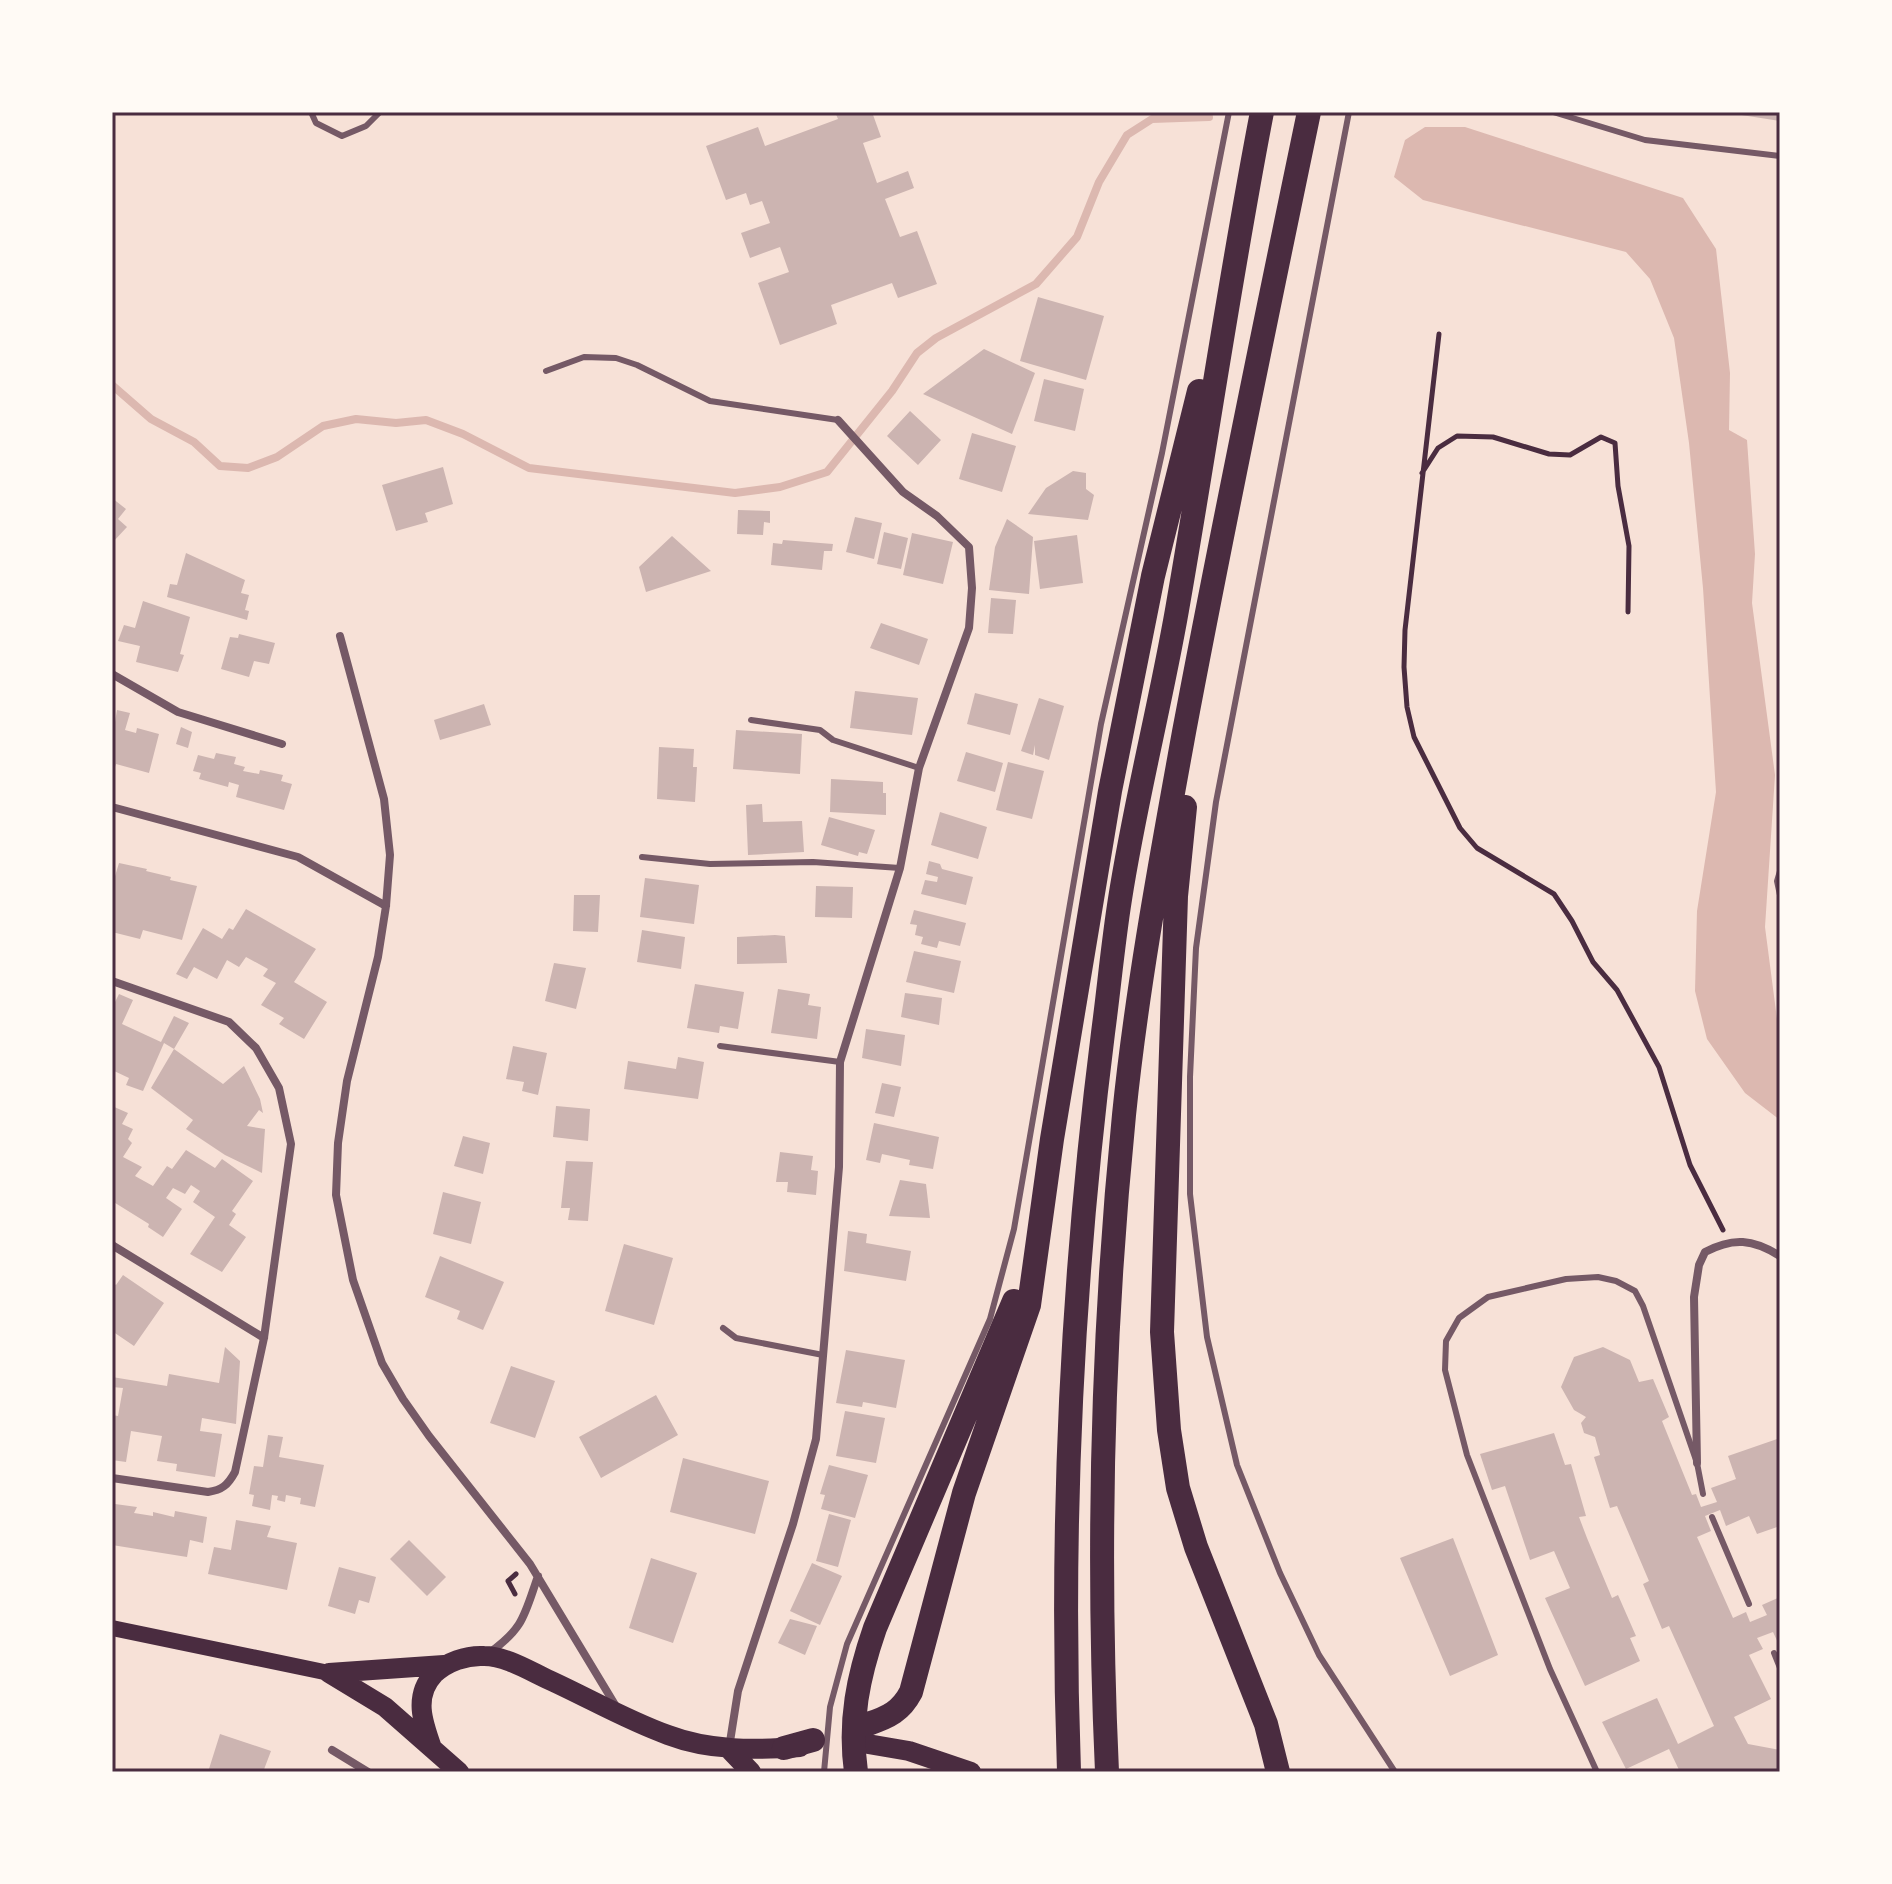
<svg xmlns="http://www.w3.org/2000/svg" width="1892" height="1884" viewBox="0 0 1892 1884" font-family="'Alegreya Sans',sans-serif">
<rect width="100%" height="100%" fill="#f7e1d7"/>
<path fill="#dcb8b0" d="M1425 127H1465L1683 198 1716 249 1730 373 1729 430 1747 440 1755 554 1752 603 1775 775 1765 927 1777 1019 1780 1022V1120L1745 1093 1707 1039 1695 991 1697 911 1716 792 1703 588 1689 443 1674 338 1650 279 1626 252 1423 200 1394 177 1405 140Z"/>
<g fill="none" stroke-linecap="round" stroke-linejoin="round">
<path stroke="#dcb8b0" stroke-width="8" d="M112 385 151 419 194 442 220 466 248 468 277 457 323 426 356 419 396 423 426 420 463 434 529 468 735 493 780 487 827 472 892 391 917 353 936 338 1036 284 1077 237 1099 182 1127 135 1152 119 1209 117"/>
</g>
<path fill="#ccb4b1" d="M835 112H872L881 137 863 143 877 183 908 171 914 188 885 199 900 237 917 231 937 284 898 298 892 283 831 305 837 324 780 345 758 283 789 272 780 247 750 258 741 233 770 223 762 201 750 205 746 193 726 200 706 146 758 127 765 146 838 119Z
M1735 112H1780V121L1735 114Z
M1038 297 1104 316 1086 380 1020 361Z
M984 349 1035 373 1012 434 923 394Z
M1044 379 1084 389 1075 431 1034 421Z
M910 411 941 440 918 465 887 436Z
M972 433 1016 446 1002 492 959 479Z
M443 467 453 504 425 513 428 522 396 531 382 485Z
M1073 471 1086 473V489L1094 495 1088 520 1028 514 1046 488Z
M112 498 126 509 118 519 127 527 112 543Z
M738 510 770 511V523L764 522 763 535 737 534Z
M855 517 882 523 874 559 846 552Z
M1007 519 1033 537 1029 594 989 590 995 547Z
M884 532 908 538 901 569 877 564Z
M912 533 953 542 943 584 903 575Z
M1077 535 1083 583 1040 589 1034 541Z
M672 536 711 571 646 592 639 567Z
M783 540 833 544 832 551H824L822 570 771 565 773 543 782 544Z
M186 553 245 580 241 593 249 595 245 610 249 611 247 620 167 597 170 584 177 585Z
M991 598 1016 600 1013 634 988 633Z
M143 601 190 617 180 654 184 655 178 672 136 662 140 646 118 641 124 625 135 628Z
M881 623 928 639 919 665 870 648Z
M239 634 275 643 269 664 254 661 249 677 221 669 230 637 238 638Z
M855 691 918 698 912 735 850 728Z
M975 693 1018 704 1010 735 967 724Z
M1039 698 1064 706 1049 760 1035 755V745L1033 755 1021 751Z
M484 704 491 725 440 740 434 720Z
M117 710 130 713 125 730 136 733 137 728 159 734 149 773 116 764 112 776V721L115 722Z
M181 727 192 732 188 748 176 744Z
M736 730 802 734 800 774 733 769Z
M659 747 694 749 693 767H697L695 802 657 799Z
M966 752 1003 763 995 792 957 781Z
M216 753 236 757 234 764 245 767 243 771 259 774 260 770 283 775 281 781 292 784 284 810 236 797 239 785 229 782 228 787 199 779 201 773 193 771 198 755 214 759Z
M1008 762 1044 771 1032 819 996 810Z
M831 779 883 782V793H886V815L830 812Z
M762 804 763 822 802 821 804 852 748 855 746 805Z
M940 812 987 827 978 859 931 845Z
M829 817 875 830 867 854 859 852 858 856 821 845Z
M929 861 940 864 942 869 973 877 966 905 921 894 925 880 937 882 938 877 926 874Z
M119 863 147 869 146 871 171 877 170 880 197 886 182 940 143 930 140 939 112 932V886Z
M645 878 699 885 694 924 640 917Z
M816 886 853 887 852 918 815 917Z
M574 895H600L598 932 573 931Z
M246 909 316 949 294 982 327 1002 304 1039 279 1024 284 1018 261 1005 276 983 263 976 268 969 246 957 239 967 227 960 217 979 194 967 187 979 176 974 203 928 222 939 229 928 233 930Z
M914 910 966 923 960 946 939 941 937 948 921 944 923 937 915 935 917 925 910 924Z
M642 930 685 937 681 969 637 962Z
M775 935 785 936 787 963 737 964V937Z
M914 951 961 961 954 993 906 982Z
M554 963 586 968 576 1009 545 1001Z
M695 984 744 992 738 1029 720 1026 719 1033 687 1028Z
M778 989 810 994 808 1005 821 1007 817 1039 771 1033Z
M905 993 942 998 939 1025 901 1017Z
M119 994 133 1000 122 1024 161 1042 174 1016 189 1023 174 1049 164 1043 143 1091 126 1085 129 1078 112 1070V1008Z
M866 1029 905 1035 901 1066 862 1058Z
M513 1046 547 1053 538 1095 522 1091 524 1082 506 1079Z
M174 1049 223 1084 244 1066 260 1099 263 1113 259 1110 247 1126 265 1129 262 1173 225 1155 186 1129 193 1120 151 1088Z
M678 1057 704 1062 698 1099 624 1089 628 1061 676 1069Z
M882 1083 901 1087 894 1117 875 1113Z
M112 1106 128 1113 122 1124 133 1129 128 1139 132 1143 123 1157 142 1167 135 1176 153 1186 167 1166 172 1169 186 1150 215 1168 222 1159 253 1181 232 1211 236 1214 229 1225 246 1237 222 1272 190 1254 215 1217 193 1202 200 1191 191 1185 185 1194 173 1188 166 1198 182 1209 163 1237 148 1227 149 1224 112 1201Z
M556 1106 590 1109 588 1141 553 1137Z
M874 1123 939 1137 933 1169 909 1165 910 1160 882 1154 880 1163 866 1160Z
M463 1136 490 1143 483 1174 454 1166Z
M780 1152 813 1156 811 1170 818 1171 816 1195 787 1192 788 1182H776Z
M566 1161 593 1162 588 1221 568 1220 570 1208H561Z
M900 1180 926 1184 930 1218 889 1216Z
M443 1192 481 1202 471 1244 433 1234Z
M848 1231 867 1234 866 1243 911 1251 906 1281 844 1271Z
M624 1244 673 1258 654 1325 605 1311Z
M440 1256 504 1282 483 1330 457 1319 460 1311 425 1297Z
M123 1275 164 1303 134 1346 112 1331V1282L116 1285Z
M225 1347 240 1361 236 1424 202 1418 200 1431 222 1434 215 1477 176 1471 177 1464 157 1461 162 1436 131 1431 126 1462 112 1460V1415L118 1416 123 1388 112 1387V1377L167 1386 169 1374 219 1383Z
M1603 1347 1630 1360 1639 1382 1653 1379 1669 1417 1662 1421 1692 1495 1696 1494 1701 1507 1717 1502 1711 1488 1736 1479 1728 1456 1780 1438V1526L1757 1534 1749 1516 1726 1526 1720 1510 1705 1516 1711 1531 1697 1537 1733 1618 1746 1612 1750 1622 1767 1615 1762 1605 1780 1597V1647L1773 1632 1757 1638 1763 1649 1749 1655 1771 1699 1734 1717 1748 1744 1780 1750V1772H1680L1669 1749 1626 1769 1602 1722 1657 1698 1678 1744 1714 1726 1669 1626 1662 1629 1643 1584 1649 1581 1617 1506 1610 1508 1594 1457 1600 1455 1595 1437 1584 1433 1581 1423 1586 1417 1574 1410 1561 1387 1574 1357Z
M846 1350 905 1360 896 1408 863 1402 862 1407 836 1403Z
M511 1366 555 1381 535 1438 490 1423Z
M656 1395 678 1435 601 1478 579 1437Z
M845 1411 885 1418 876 1463 836 1456Z
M1554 1433 1565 1465 1571 1464 1586 1516 1579 1517 1587 1538 1612 1598 1618 1595 1636 1636 1630 1638 1640 1661 1585 1686 1545 1598 1570 1588 1554 1551 1530 1560 1505 1486 1492 1490 1480 1454Z
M268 1435 283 1437 279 1457 324 1465 315 1507 300 1504 301 1498 286 1495 285 1502 277 1500 278 1496 272 1495 270 1510 252 1506 254 1495 249 1494 254 1466 263 1467Z
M683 1458 769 1481 755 1534 670 1512Z
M829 1465 868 1475 855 1518 821 1509 825 1495 820 1494Z
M115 1504 137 1507 134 1513 153 1516V1512L174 1517 175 1511 207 1517 203 1543 190 1540 187 1557 112 1545Z
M829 1514 851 1520 838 1567 816 1561Z
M236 1520 271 1526 267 1537 297 1543 287 1590 208 1574 214 1547 231 1550Z
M1453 1538 1498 1655 1450 1676 1400 1558Z
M409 1540 446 1577 427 1596 390 1559Z
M651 1558 697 1573 673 1643 629 1628Z
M812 1563 842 1576 820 1625 790 1611Z
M339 1567 376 1577 369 1603 359 1600 355 1614 328 1606Z
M790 1619 817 1626 805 1655 778 1643Z
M220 1734 271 1751 263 1772H208Z"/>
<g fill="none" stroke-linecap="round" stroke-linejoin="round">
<path stroke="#4a2c40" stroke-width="5" d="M1439 334 1405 630 1404 667 1407 707 1414 737 1460 828 1477 848 1554 894 1572 921 1593 962 1617 990 1659 1067 1690 1165 1723 1230
M1422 473 1438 448 1457 436 1493 437 1549 454 1570 455 1601 437 1615 443 1618 486 1629 546 1628 612
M515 1594 508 1581 516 1574"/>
<path stroke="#755966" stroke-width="6" d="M311 112 316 123 342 136 366 126 380 112
M1349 112 1216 802 1196 948 1190 1077V1194L1207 1337 1237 1465 1280 1573 1319 1655 1395 1772
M1553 112 1645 140 1780 156
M546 371 584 357 616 358 637 365 710 401 838 420
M751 720 820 730 833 740 919 768
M642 857 710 864 813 862 900 868
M1780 871 1777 881 1780 895
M720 1046 840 1062
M723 1328 736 1338 823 1355
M1712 1517 1749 1604
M1774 1653 1780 1668
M824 1772 830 1707 847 1644 990 1319 1014 1229 1101 724 1162 453 1229 112
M1597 1772 1550 1669 1467 1455 1445 1370 1446 1341 1459 1318 1488 1297 1566 1279 1598 1277 1616 1281 1635 1291 1643 1306 1697 1463 1703 1494"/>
<path stroke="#755966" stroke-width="8" d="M340 636 384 799 390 855 386 906 378 957 347 1081 338 1143 336 1195 353 1280 382 1363 403 1399 429 1436 530 1564 617 1708
M112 674 178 712 282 744
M112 807 298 857 386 906
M112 981 229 1022 256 1048 279 1088 291 1144 264 1338 235 1472C228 1485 222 1490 208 1492L112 1478
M112 1245 264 1338
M1697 1463 1694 1297 1699 1265 1705 1252C1733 1237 1753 1239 1780 1256
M489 1653C524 1628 524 1616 538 1576
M729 1748 738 1691 793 1524 816 1439 839 1167 840 1062 900 868 919 768 969 628 972 588 969 547 937 516 903 492 838 420
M332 1750 368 1772"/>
<path stroke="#4a2c40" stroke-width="16" d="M112 1628 329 1673"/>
<path stroke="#4a2c40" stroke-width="20" d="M329 1673 385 1707 459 1772
M329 1673 444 1665
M868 1744 909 1751 971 1772
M432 1748C423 1723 413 1696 434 1674 447 1662 466 1655 484 1656 505 1656 528 1670 547 1679 587 1697 626 1720 668 1735 710 1751 755 1750 800 1747
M729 1749 751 1772"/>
<path stroke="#4a2c40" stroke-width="24" d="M1185 807 1176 896 1162 1332 1169 1430 1178 1488 1196 1547 1266 1724 1278 1772
M868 1724C889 1717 901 1711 911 1692L964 1493 1029 1305 1052 1139 1110 791 1153 576 1199 391
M784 1748 813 1740
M856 1772C849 1721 858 1677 875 1628L1014 1301
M1069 1772C1060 1525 1072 1278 1103 1033 1109 988 1113 943 1120 899 1135 802 1160 707 1177 610 1206 444 1230 277 1262 112
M1107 1772C1097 1553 1102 1334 1124 1115 1137 987 1161 859 1184 732 1223 525 1266 318 1309 112"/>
</g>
<rect width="1892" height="1884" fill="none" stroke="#fffaf5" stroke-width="228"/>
<rect x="114" y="114" width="1664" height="1656" fill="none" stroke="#4a2c40" stroke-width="3"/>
</svg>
